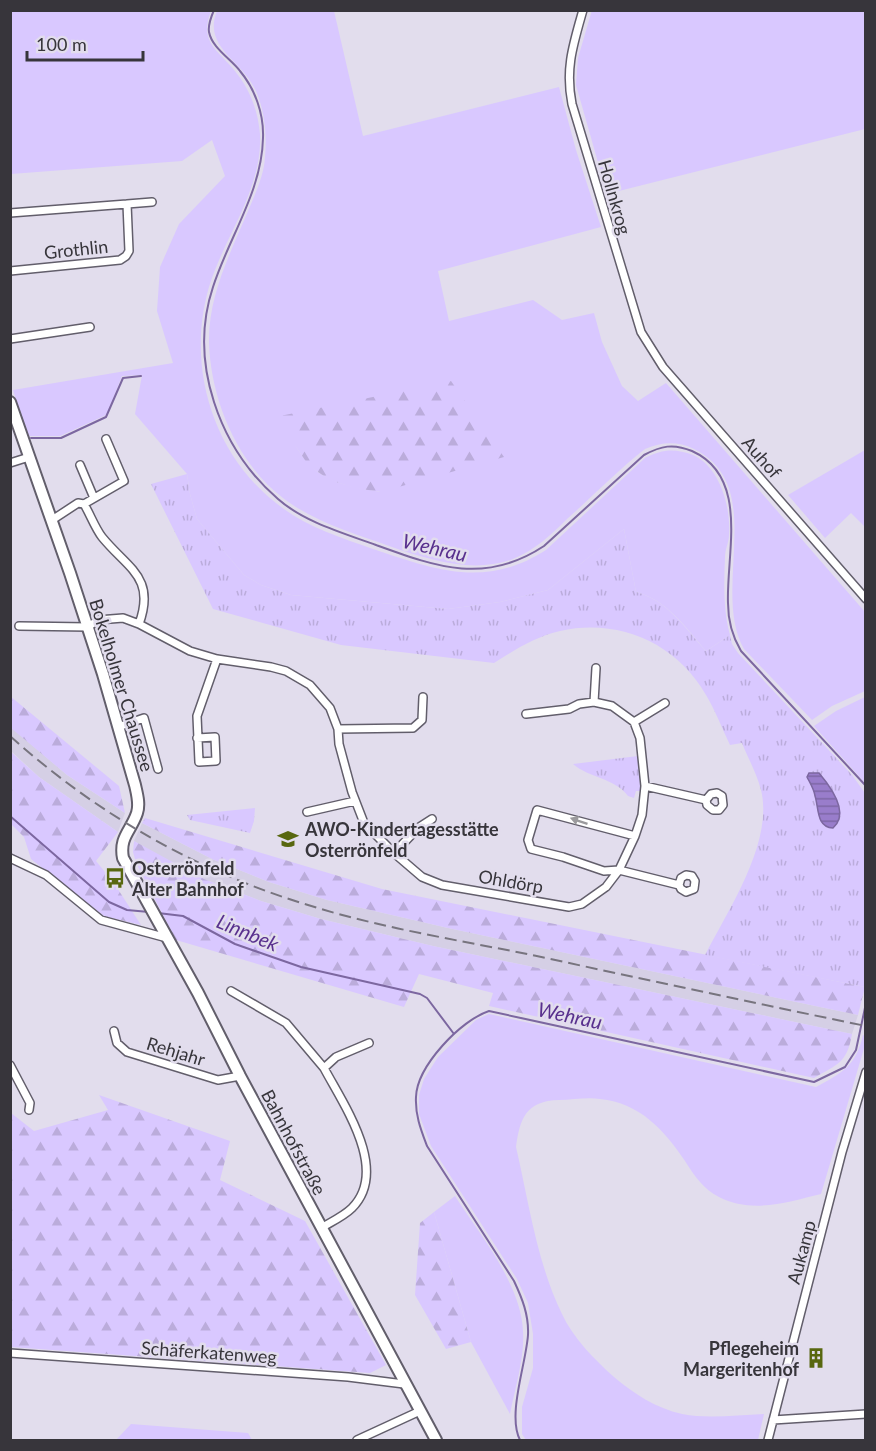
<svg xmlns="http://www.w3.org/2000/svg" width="876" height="1451" viewBox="0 0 876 1451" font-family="Lato,sans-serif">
<defs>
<pattern id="forest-firs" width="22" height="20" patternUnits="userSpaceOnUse" patternTransform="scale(1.5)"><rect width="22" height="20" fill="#d9c8ff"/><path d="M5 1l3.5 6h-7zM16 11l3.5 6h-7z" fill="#bbacdb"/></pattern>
<pattern id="park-tufts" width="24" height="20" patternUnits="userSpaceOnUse" patternTransform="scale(1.5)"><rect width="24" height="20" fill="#d9c8ff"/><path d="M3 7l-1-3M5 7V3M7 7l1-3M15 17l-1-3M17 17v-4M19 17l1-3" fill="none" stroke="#bbacdb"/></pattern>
<pattern id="water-rules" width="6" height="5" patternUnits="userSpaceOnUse" patternTransform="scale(1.5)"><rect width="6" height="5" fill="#997dcb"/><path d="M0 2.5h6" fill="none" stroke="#7e67a6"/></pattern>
</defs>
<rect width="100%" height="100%" fill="#e2dded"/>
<path fill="#d5cfe5" d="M11 727 67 775 125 813 118 832 39 777 11 751Z
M142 823 212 859 269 882 327 900 448 928 858 1015 852 1034 433 946 321 919 261 901 204 879 149 850 134 841Z"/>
<path fill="#d9c8ff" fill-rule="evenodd" d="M592 10 865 11V129L607 194 576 85 578 58Z
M11 11H211C198 45 221 51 238 75 251 92 258 112 260 134 263 189 224 237 209 287 186 365 212 453 276 503 304 526 339 537 373 549 436 570 485 589 546 550L645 458C662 449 675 448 693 455 720 467 731 507 729 535 729 542 725 549 725 557 724 583 723 610 730 635L706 651C686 628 667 600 636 592L624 529 548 590 500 602 448 609 291 595 261 585 244 575 197 519 190 494 187 474 135 414 142 375 122 376 107 414 104 416 60 436H28L13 390 173 363 157 311 160 267 179 224 225 176 212 140 182 161 11 174Z
M217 11H334L363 136 559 87 576 150 601 227 438 271 449 321 533 300 562 320 594 313 602 342 622 386 638 401 666 383 865 612V691L832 706 812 720 744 649C710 589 769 486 694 449 677 441 662 442 645 449 618 470 593 496 567 519 551 535 535 550 513 559 474 574 430 560 392 547 356 534 314 522 283 498 237 463 211 400 209 343 208 296 230 254 248 211 255 194 264 176 265 157 267 135 265 112 256 91 243 61 202 47 217 11ZM281 416 381 492C320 482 306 473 281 416Z
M865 450V527L851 513 825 538 788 495Z
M865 697V783L814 726 836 711Z
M489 1014 816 1087C842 1073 856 1066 863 1035L865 1036V1045L821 1194C788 1202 752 1214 719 1197 703 1189 694 1175 685 1161 664 1130 640 1103 600 1099 587 1097 572 1100 559 1100 526 1101 520 1118 516 1147 529 1203 537 1263 562 1314 573 1338 595 1360 614 1377 634 1394 656 1408 682 1414 708 1419 737 1415 764 1414L758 1440H526L522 1434V1407L533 1368V1334L528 1303 517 1279 431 1146 419 1114V1095L424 1079 438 1057 476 1020Z
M455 1196C480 1235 521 1284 523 1331 525 1356 515 1389 510 1414L471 1342 434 1212Z
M131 1424 248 1433 252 1440H116Z"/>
<path fill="url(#forest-firs)" d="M451 381 504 457 381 492 355 488 330 480 309 466 290 438 280 416Z
M10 696 119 786 125 813 67 775 11 728Z
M10 751 39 777 118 832 96 861 114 883 141 925 104 916 31 859 24 837 11 824Z
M145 818 382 889 865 987 858 1015 448 928 327 900 269 882 212 859 142 823Z
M134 841 204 879 261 901 321 919 433 946 852 1034C847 1063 838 1064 814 1078L489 1006 493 993 419 974 404 1007 176 940 136 863 133 852Z
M99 1095 230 1141 220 1180 305 1221 386 1365 370 1373 11 1347V1113L34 1131 108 1110Z
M434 1212 471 1342 446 1349 415 1295 420 1223Z"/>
<path fill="url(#park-tufts)" d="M187 474 190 494 197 519 244 575 261 585 291 595 448 609 500 602 548 590 624 529 636 592C667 600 685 628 706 651L730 635 732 644 738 653 852 775 865 793V987L705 955C728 910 774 842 761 790 757 774 748 758 742 743L730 745C722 728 715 710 706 695 676 643 619 618 560 631 537 636 514 650 494 663L341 645 213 609 151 484Z
M638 756 642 791H636L634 798 628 796C615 778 589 778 573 764Z
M255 808 254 821 250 833 190 820 187 815Z"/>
<path fill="url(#water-rules)" stroke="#7c67a0" stroke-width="1.5" d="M809 773H819C830 786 850 813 833 828 816 827 819 808 815 796 814 789 810 783 807 777Z"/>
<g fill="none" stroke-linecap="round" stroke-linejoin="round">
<path stroke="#7c67a0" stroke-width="2" d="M214 10C211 17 208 26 209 32 212 48 231 59 240 71 255 89 264 114 263 138 262 191 229 237 213 287 188 362 219 448 278 499 304 522 343 533 376 545 437 567 485 585 544 546L644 455C661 446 673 443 692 451 750 477 726 554 728 603 728 620 732 636 741 651L866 786
M31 438H61L106 417 123 378 141 376
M10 816 109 902 127 910 149 912
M158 913 183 916 235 944 301 967 420 994 427 998 454 1034
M520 1440C507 1415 526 1364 528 1335 529 1315 522 1298 514 1281L427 1146C421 1130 415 1115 416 1097 417 1066 461 1020 489 1011L814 1082 845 1067 856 1050 866 1003"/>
<g stroke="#625e6b" stroke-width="10">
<path id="minor" d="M583 10C573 45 565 69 572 104L641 332 663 367 866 599
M127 204 152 202
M10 213 127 204 129 251 126 256 120 260 10 271
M10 339 90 327
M10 463 29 457
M80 465 94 498
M84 504C90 514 95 528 102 537 128 569 156 577 139 624
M52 520 78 503 84 504 124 481 106 439
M19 626 88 627 98 620 123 618 139 624 190 651 217 659 271 667 286 671 310 685 330 708 338 729 339 744 352 792 364 823 394 853 422 877 442 885 569 907 582 904 606 887 619 870 635 836 642 815 645 786 640 738 634 722 612 706 594 702 579 704 569 709 526 714
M594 702 596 668
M634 722 665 703
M118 727 144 718 158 769
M338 729 413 728 422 720 423 697
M197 738 215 737 216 761 199 762 197 716 217 659
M645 786 706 800 711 794 717 793 722 796 723 805 719 810H713L707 805 706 800
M307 812 355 801
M635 836 537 810 528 840 531 849 563 857 604 871 619 870 679 885 681 889 686 892 694 889 695 881 692 876 686 875 681 878 679 885
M394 853 418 828 432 819
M10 858 46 875 101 920 167 938
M231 991 286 1023 324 1068
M114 1031 117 1043 127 1052 218 1080 240 1076
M10 1065 30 1103 29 1110
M321 1228C331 1222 344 1216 352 1208 390 1170 343 1104 324 1068L336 1057 369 1043
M10 1353 348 1377 404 1384
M773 1420 866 1414
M357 1440 420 1411
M768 1440 842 1152 866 1072"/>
</g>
<g stroke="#625e6b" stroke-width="14">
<path id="secondary" d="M10 402 70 573 103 674 135 785C137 794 140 804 137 813 131 831 119 837 123 858L198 993 240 1076 436 1440"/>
</g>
<use href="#minor" stroke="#fff" stroke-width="7"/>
<use href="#secondary" stroke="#fff" stroke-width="10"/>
<path stroke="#77747e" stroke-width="2" stroke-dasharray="12 6" stroke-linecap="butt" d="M10 736C97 814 196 871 308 905 381 928 458 940 532 955 643 979 754 1003 866 1026"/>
</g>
<defs><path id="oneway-solid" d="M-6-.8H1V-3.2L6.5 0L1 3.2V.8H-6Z" transform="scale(1.5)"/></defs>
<use fill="#9b9a9d" href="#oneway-solid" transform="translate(579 821) rotate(-161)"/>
<defs>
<g id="school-bare" transform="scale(1.62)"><path d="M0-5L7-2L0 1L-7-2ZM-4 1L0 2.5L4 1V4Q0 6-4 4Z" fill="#58670f" stroke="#e2dded" stroke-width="2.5" paint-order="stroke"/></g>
<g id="bus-bare" transform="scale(1.62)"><path d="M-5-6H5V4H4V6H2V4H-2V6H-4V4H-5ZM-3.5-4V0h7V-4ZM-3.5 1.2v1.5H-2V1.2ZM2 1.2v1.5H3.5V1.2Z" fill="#58670f" stroke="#e2dded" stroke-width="2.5" paint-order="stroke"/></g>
<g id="building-bare" transform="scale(1.62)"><path d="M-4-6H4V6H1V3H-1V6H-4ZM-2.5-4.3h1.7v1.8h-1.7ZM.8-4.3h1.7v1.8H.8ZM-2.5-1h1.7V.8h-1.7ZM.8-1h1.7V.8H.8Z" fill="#58670f" stroke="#e2dded" stroke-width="2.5" paint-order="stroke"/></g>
</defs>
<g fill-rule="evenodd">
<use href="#school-bare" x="288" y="839"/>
<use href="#bus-bare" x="115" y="878"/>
<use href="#building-bare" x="816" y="1358"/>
</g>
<g text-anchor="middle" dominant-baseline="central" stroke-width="5" stroke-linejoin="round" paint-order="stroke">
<g font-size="18" fill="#37353b" stroke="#e2dded">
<text transform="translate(615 197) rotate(74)">Hollnkrog</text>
<text transform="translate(76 249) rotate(-6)">Grothlin</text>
<text transform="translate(762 457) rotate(49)">Auhof</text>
<text transform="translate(122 685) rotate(73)">Bokelholmer Chaussee</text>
<text transform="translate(511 881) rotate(10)">Ohldörp</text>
<text transform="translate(176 1051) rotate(17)">Rehjahr</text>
<text transform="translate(294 1142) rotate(62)">Bahnhofstraße</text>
<text transform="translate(801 1252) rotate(-75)">Aukamp</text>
<text transform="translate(209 1352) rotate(4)">Schäferkatenweg</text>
</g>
<g font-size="18" font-weight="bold" fill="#37353b" stroke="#e2dded" text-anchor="start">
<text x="305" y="829">AWO-Kindertagesstätte<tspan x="305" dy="21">Osterrönfeld</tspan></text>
<text x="132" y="868">Osterrönfeld<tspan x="132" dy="21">Alter Bahnhof</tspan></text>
<text x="799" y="1348" text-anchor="end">Pflegeheim<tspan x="799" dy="21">Margeritenhof</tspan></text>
</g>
<g font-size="20" font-style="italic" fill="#59318e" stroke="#e2dded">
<text transform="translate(435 547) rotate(13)">Wehrau</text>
<text transform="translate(248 932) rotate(23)">Linnbek</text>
<text transform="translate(570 1015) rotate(12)">Wehrau</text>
</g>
</g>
<rect width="876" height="1451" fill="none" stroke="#37353b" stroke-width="24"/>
<path d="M27 51v9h116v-9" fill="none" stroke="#37353b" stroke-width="3"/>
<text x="36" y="51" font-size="18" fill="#37353b" stroke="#e2dded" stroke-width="4.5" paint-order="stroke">100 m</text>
</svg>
